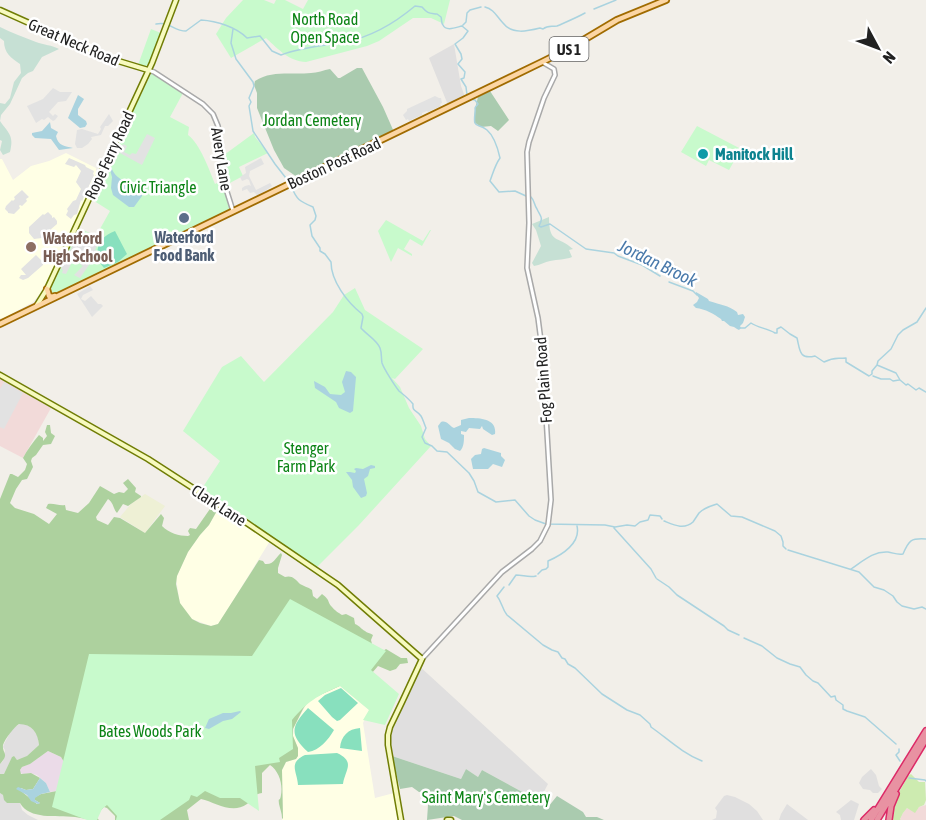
<svg xmlns="http://www.w3.org/2000/svg" width="926" height="820" viewBox="0 0 926 820" font-family="'Asap Condensed',sans-serif">
<rect width="100%" height="100%" fill="#f2efe9"/>
<path fill="#e0dfdf" d="M454 44 461 86 465 97 448 105 429 58Z
M417 664 548 784 539 801 482 770 478 777 466 769 461 779 392 756 388 731Z
M21 723 28 725 37 733 39 745 25 758 17 760 13 756 4 774H0V764L3 761 5 750 3 747 4 744 12 729Z
M871 769 876 775 879 786 882 789 878 793H873L870 790 863 789 859 783 862 777Z
M0 793 3 795 7 803H20L22 810 28 815 38 820H0Z
M727 795 735 797 749 804 757 811 763 820H712L716 818 717 811 715 808 724 796Z
M851 800 859 804 854 820H841L840 815 836 812Z
M787 804 808 820H779L781 814Z"/>
<path fill="#f2dad9" d="M0 379 51 408 23 458 0 446Z
M926 805V820H901L900 819 903 813 907 808 915 812 919 807Z"/>
<path fill="#ebdbe8" d="M48 751 61 757 64 762 57 791 50 792 46 783 37 775 30 773 23 774 19 772 22 767 30 764Z"/>
<path fill="#ffffe5" d="M66 153 96 168V176L44 289 33 302 2 319 0 318V159H2L13 180 31 166 49 161Z
M215 504 270 541 221 620 218 624 211 626 192 619 180 604 176 578 188 552 200 535 209 525 218 509Z
M340 686 369 710 363 723 375 798 394 793 400 820H282L283 818 282 770 286 762 296 759 298 756V748L293 736 294 727 307 703 320 695Z"/>
<path fill="#eef0d5" d="M145 494 165 506 145 533 120 517 131 504Z"/>
<path fill="#cdebb0" d="M911 774 919 782H925L926 800 924 805 919 807 915 813 907 808 903 813 900 819 901 820H890L896 798 908 776Z"/>
<path fill="#add19e" fill-rule="evenodd" d="M47 425H50L51 433 55 436 51 444 43 445 36 455 32 458 31 461 33 467 27 479 22 480 16 489 10 503 15 508 34 514 49 524 57 514 46 508 48 504C54 503 59 506 65 505L66 510 78 513 89 503 100 486 114 494 119 492 124 493 128 489 123 483 128 479 136 488 135 492 141 496V497L128 506 123 504 117 513C113 509 114 503 108 499L96 517 97 520 108 525 114 517 120 518 145 533 161 514 164 518 162 526C169 533 179 536 188 536L190 535 188 531 190 528 196 529 212 506 214 505 218 508V509L209 525 200 535 188 552 177 576 176 584 180 603 192 619 200 623 211 626 218 624 259 560 263 561 265 564C274 565 275 558 281 553L282 555 278 568V573L285 577C292 575 295 579 300 584 303 586 308 587 312 590L313 596 317 599 322 594C331 601 327 602 332 607 334 610 339 613 342 615L346 614 354 618 355 624C360 626 361 629 365 631 367 633 370 633 373 635L371 640 372 644 383 651 386 649 401 658H407L408 663 400 664 396 669 390 671 378 666 372 673 366 674 309 700 303 709 293 729V736L298 748V756L296 759 286 762 282 770 283 819 282 818C282 813 280 809 279 804 278 796 280 803 281 795 283 784 279 771 270 765L262 773V793C254 794 253 799 247 804 232 815 215 802 201 799L187 810 189 820H115V816L107 808 104 807 98 813 96 817 99 820C90 820 83 818 75 817 55 815 30 820 20 803H7L4 800 3 795 0 793V774H4L12 757 14 756 17 760 27 756 39 745C38 733 32 724 19 724 14 727 5 739 3 745 2 754 10 753 0 764V499L10 474H12L18 477 25 470 27 464 23 458C27 450 33 442 39 435L43 438V441L47 436 45 432ZM48 751 61 757 64 762 57 791 41 794 35 797V800L40 803 37 804 21 791V788L26 790 33 789 40 778 31 773 21 774 20 770 22 767 30 764Z"/>
<path fill="#c6e0d4" d="M0 27C12 33 24 37 36 42 44 45 52 45 59 49L42 57 33 71 28 73 22 78 10 104 1 115 0 121V103L5 104 10 98 14 82 21 73 20 64C11 58 4 53 4 41L0 38Z
M0 121C9 134 14 135 10 152L3 155 0 150 2 141 0 140Z
M549 217C549 245 558 235 573 249L569 250 572 257C565 260 558 259 550 261 545 262 540 265 534 266L532 263 541 246 536 230 532 224Z"/>
<path fill="#aacbaf" d="M357 68H362L383 107 394 132 308 173 297 177 284 168 274 150 257 108V93L254 85 255 81C272 70 291 75 311 73 317 73 324 70 330 69L338 78H340Z
M490 91 509 120 498 131 491 126 481 127 474 122 475 109 478 97Z
M392 756 461 779 466 769 478 777 482 770 539 801 548 807 557 796 583 812 586 817H597L604 820H462L454 816 427 820 428 805 425 792H419L412 787 400 789Z"/>
<path fill="#c8facc" d="M243 0H264L274 4 276 0H285L303 9 308 0H450L444 24 431 18H413L379 41 367 46 306 62C289 61 279 50 266 38L231 58 216 34 226 18Z
M151 29 161 33C158 44 155 59 146 66L138 65Z
M151 74H154L183 93 170 117 189 127 188 135C200 144 209 169 215 184L222 180 226 195 233 211 52 295 50 291 79 228 96 236 110 211 91 199Z
M697 126 741 149 729 170 709 160 706 166 681 152Z
M254 133 255 137 268 153 239 167 243 176 228 184 224 155Z
M386 220 423 241 430 230H431L422 246 410 239 404 249 412 254V256L398 248 391 262 378 231Z
M355 288 365 310 423 349 395 379 392 378 400 387 409 408 421 426 425 439 431 446 359 525 317 567 201 490 220 461 183 431 222 367 241 356 264 382 333 312 344 295Z
M290 599 386 651 371 670 399 694 385 725 363 720 369 710 340 686C317 696 308 701 292 720L293 749 279 758 280 762 255 766 259 811 240 798H220L205 791 197 797 191 795 189 800 160 820H116L117 816 107 805 102 809 97 820H87L52 807 89 654 252 656Z"/>
<path fill="#88e0be" d="M115 231 127 254 118 262 104 268C92 255 97 237 115 231Z
M341 688 358 703 340 720 337 721 332 717 318 701 325 695Z
M308 708 334 730C328 740 320 750 308 752 289 734 291 727 308 708Z
M360 728 362 751 340 748C341 736 348 729 360 728Z
M337 753C356 762 345 770 343 784L298 785C297 771 288 763 305 755Z"/>
<path fill="#e2e2e2" d="M53 88 60 92H72L66 101 58 102 49 112 53 116 55 114 58 116 55 120 53 121 48 117 44 120 42 119 36 123 27 106 43 99Z
M435 96 439 98H441L442 103 440 104 441 106 428 112 427 111 422 113V115L409 121 408 119 406 120 403 115 407 111V109Z
M109 114 113 121 108 126H105L101 135 91 137 92 139 88 144 82 148H77L75 144 77 130 82 129 98 134 101 129 100 127Z
M147 134 155 138 142 165 118 152 123 144 127 146 124 152 130 155 132 153 136 154Z
M69 158 85 165 86 167 94 171 93 174 94 175 82 201 81 200 77 214 74 215 71 219 66 215 68 211 67 209 73 201 76 200 81 189 76 182 81 171 76 165 74 167 65 164Z
M261 158 264 164 250 171 249 176 256 190 270 183 272 186 258 196 254 192 250 193 247 189 242 191V188L245 186 249 185 251 186 249 180 247 179 242 181 240 177 246 173 245 167Z
M22 190 29 197 26 199 27 201 22 206 20 205 19 206 20 208 14 214 8 213V212L5 209 6 206 12 200 13 201 15 199 14 197Z
M48 212 52 216V218L54 217 57 221V224L50 230 49 229V231L46 232 47 234 42 238 34 239 29 233V227L43 214 44 215Z
M80 235 91 242 92 240 98 243 95 250 97 251 93 259 80 278 74 275 83 266 81 265 79 252 74 250 70 261 72 262 66 274 62 273 63 270 61 269 75 241Z
M36 255 43 262V265L28 278 23 280 19 278 21 275H26L21 269Z
M90 286 93 290 83 295 81 299 85 301 91 296 98 304H101L103 306 92 317 77 294Z
M4 382 23 393 4 429 0 427V389Z"/>
<path fill="#aad3df" d="M78 95 84 99 78 109V115L86 121 87 124 85 127 80 128 68 118Z
M50 122 51 128 58 132 56 136C58 146 65 146 73 148L59 150 51 139 35 138 32 135V133L42 131Z
M111 167C117 183 132 182 142 192V196L134 207H129L113 195 111 188 112 177 110 170Z
M696 292 708 299 709 301C721 305 728 305 737 312L738 315 743 314 745 317 743 323 740 326 741 328 739 330 737 329 734 327 730 326 724 321H722L721 319C714 314 705 309 696 308L693 305 697 302 699 298 696 294Z
M346 371 351 372 356 377 353 411 350 413 339 408 336 402 315 388 314 381 325 387 330 394 341 395 345 392 342 382Z
M469 418C481 418 497 419 495 434L492 435 483 429 482 426 480 429 469 428 466 432 461 431V434L464 435C464 441 464 447 460 451L455 449 449 443 441 439 438 426 441 422C447 420 449 426 454 428L461 425V420Z
M484 448 501 453V456L505 460 502 467 493 464 488 469H473L471 459 475 455 481 454 482 449Z
M371 465 375 466V468L370 469 368 476 364 479 367 493 366 496 361 498 353 487 352 480 346 472H350L355 473 356 471 354 469 356 468 363 469Z
M240 711 241 712 232 719 223 721 209 729 205 728 209 719 223 713H231Z
M40 778 46 783 50 792 41 794 35 798V800L40 803 38 804 31 801 27 795 16 789 18 787 26 790 33 789Z"/>
<g fill="none" stroke-linecap="round" stroke-linejoin="round">
<path stroke="#aad3df" stroke-width="1.5" d="M485 7C494 9 497 17 503 23 512 35 528 31 540 28L543 29C548 25 551 27 557 26 566 22 576 18 585 13
M594 9 616 0
M156 24C170 21 173 31 186 31L201 20C217 21 236 27 247 38L260 36 272 51 281 55C301 47 323 46 345 42 371 37 396 22 415 6L422 7C428 14 429 13 437 14L441 17C442 20 441 23 443 25 446 32 457 27 462 26L468 31 463 38 455 44 461 54 462 59 458 64 465 72 464 78 461 79 466 87 467 95
M463 25 466 22 467 13 470 10 481 7
M233 29 231 43 236 59 253 82 254 86 249 98 251 102 249 106 253 131 275 164 289 182
M470 99 475 100 478 104C473 110 476 105 475 113 473 130 477 122 487 130 494 136 498 149 500 158 495 165 493 173 490 181L499 192 515 191 526 196
M291 186C297 200 299 201 313 207L316 216 315 220 310 225 312 236 320 248V251L325 254 331 262C331 281 347 302 362 314L363 317 361 328C367 335 377 340 380 348 382 353 381 358 382 363 384 369 395 386 399 391 404 395 408 398 413 404 412 412 417 410 421 416 423 419 424 424 426 428L422 437 425 443 432 446 437 451 447 452 469 473 474 481 478 492 496 502 515 500 529 516 535 520 546 524 605 525 615 527 627 525 635 526 640 522 648 520 650 515 660 516 662 519
M531 197C535 201 534 205 537 209 540 216 544 217 539 226L541 227 550 224 586 249 614 253 618 256 642 265 660 276
M669 282 693 291 697 295
M738 328H745L751 323C758 328 767 328 775 333H777V329L781 327 790 334 797 338C800 350 799 360 815 356L824 362C834 357 836 359 846 358V362L869 376 872 374V371L877 365 896 373 900 380 906 385 908 384 916 390 919 388 926 392
M877 365 878 361 891 349 898 335 903 330 917 322 926 308
M873 376 881 379H890L893 381 899 380
M664 521C674 525 684 530 693 522 695 519 697 516 699 513 704 508 710 506 717 504L731 516 742 517 775 531 781 536 783 542V546L786 549
M614 528 651 569 656 578
M788 550 859 572 874 587 884 590 893 596 897 602 902 606 914 609 922 607 926 609
M851 569C863 561 873 551 888 552 894 553 897 555 903 554 909 540 911 538 926 539
M538 574 542 570 546 569 548 567V561C562 555 581 543 577 526
M657 579 669 587 677 595 724 626 728 630 739 635
M509 585 516 575C523 575 529 578 536 576
M504 587 497 596C502 602 502 609 507 615L543 645 552 650 558 652 562 658 565 659 568 664 575 668 602 694 627 710 640 715 650 724 651 727C668 739 682 753 702 761
M744 638 762 646 777 658 790 664 800 667 806 675 813 681 818 683 831 697 835 696 836 700 843 705V709L847 711 865 717 896 744
M899 749V752L896 755 900 761
M909 778 925 780 926 781"/>
<g stroke="#a9a9a9" stroke-width="6">
<path id="tertiary" d="M148 70 154 72 203 104 213 114 218 126 227 192 233 211
M422 659 502 572 532 549 540 541 548 525 551 500 542 349 538 318 527 268 529 223 527 152 529 142 544 98 555 75 554 69 542 62"/>
</g>
<g stroke="#707d05" stroke-width="7">
<path id="secondary" d="M0 10 105 57 148 70
M37 305 47 289 152 63 176 0
M0 375 148 459 244 521 338 585 422 659 402 702 390 727 388 735V745L401 820
M447 820H451"/>
</g>
<g stroke="#a06b00" stroke-width="8">
<path id="primary" d="M47 289 49 296 52 297 55 296
M0 324 542 62 570 48 617 20 666 0"/>
</g>
<g stroke="#dc2a67" stroke-width="8">
<path id="motorway" d="M864 820 874 810
M871 820 926 731
M877 820 926 739
M889 820 891 806 896 794"/>
</g>
<use href="#tertiary" stroke="#fff" stroke-width="3"/>
<use href="#secondary" stroke="#f7fabf" stroke-width="4"/>
<use href="#primary" stroke="#fcd6a4" stroke-width="4.5"/>
<use href="#motorway" stroke="#e892a2" stroke-width="5"/>
</g>
<circle fill="#0f9aa8" stroke="#fff" stroke-width="2" cx="703" cy="154" r="6"/>
<circle fill="#5c6f8a" stroke="#fff" stroke-width="2" cx="184" cy="218" r="6"/>
<circle fill="#8d6e63" stroke="#fff" stroke-width="2" cx="31" cy="247" r="6"/>
<g text-anchor="middle" dominant-baseline="central" stroke-width="5" stroke-linejoin="round" paint-order="stroke">
<rect fill="#fff" stroke="#646464" stroke-width="1.5" x="549.5" y="37" width="39" height="24" rx="4.5"/>
<g font-size="15" font-weight="bold" fill="#222">
<text x="569" y="49">US 1</text>
</g>
<g font-size="16" fill="#0c8416" stroke="#fff">
<text x="325" y="19">North Road<tspan x="325" dy="18">Open Space</tspan></text>
<text x="312" y="120">Jordan Cemetery</text>
<text x="158" y="187">Civic Triangle</text>
<text x="306" y="448">Stenger<tspan x="306" dy="18">Farm Park</tspan></text>
<text x="150" y="731">Bates Woods Park</text>
<text x="486" y="797">Saint Mary's Cemetery</text>
</g>
<g font-size="16" fill="#222" stroke="#fff">
<text transform="translate(74 42) rotate(23)">Great Neck Road</text>
<text transform="translate(109 155) rotate(-65)">Rope Ferry Road</text>
<text transform="translate(222 159) rotate(81)">Avery Lane</text>
<text transform="translate(334 163) rotate(-25)">Boston Post Road</text>
<text transform="translate(543 380) rotate(-94)">Fog Plain Road</text>
<text transform="translate(219 505) rotate(33)">Clark Lane</text>
</g>
<g font-size="16" font-weight="bold" fill="#0d838f" stroke="#fff" text-anchor="start">
<text x="715" y="154">Manitock Hill</text>
</g>
<g font-size="16" font-weight="bold" fill="#4e5e75" stroke="#fff">
<text x="184" y="237">Waterford<tspan x="184" dy="18">Food Bank</tspan></text>
</g>
<g font-size="16" font-weight="bold" fill="#785e54" stroke="#fff" text-anchor="start">
<text x="43" y="238">Waterford<tspan x="43" dy="18">High School</tspan></text>
</g>
<g font-size="18" font-style="italic" fill="#4a7aab" stroke="#fff">
<text transform="translate(658 263) rotate(26)">Jordan Brook</text>
</g>
</g>
<g transform="translate(878 48) rotate(131)" stroke="#ffffff" stroke-width="4.5" paint-order="stroke">
<path d="M0-4.5L10 22L0 15L-10 22Z" fill="#222222"/>
<text y="-9" font-size="16" font-weight="bold" text-anchor="middle" fill="#222222">N</text>
</g>
</svg>
